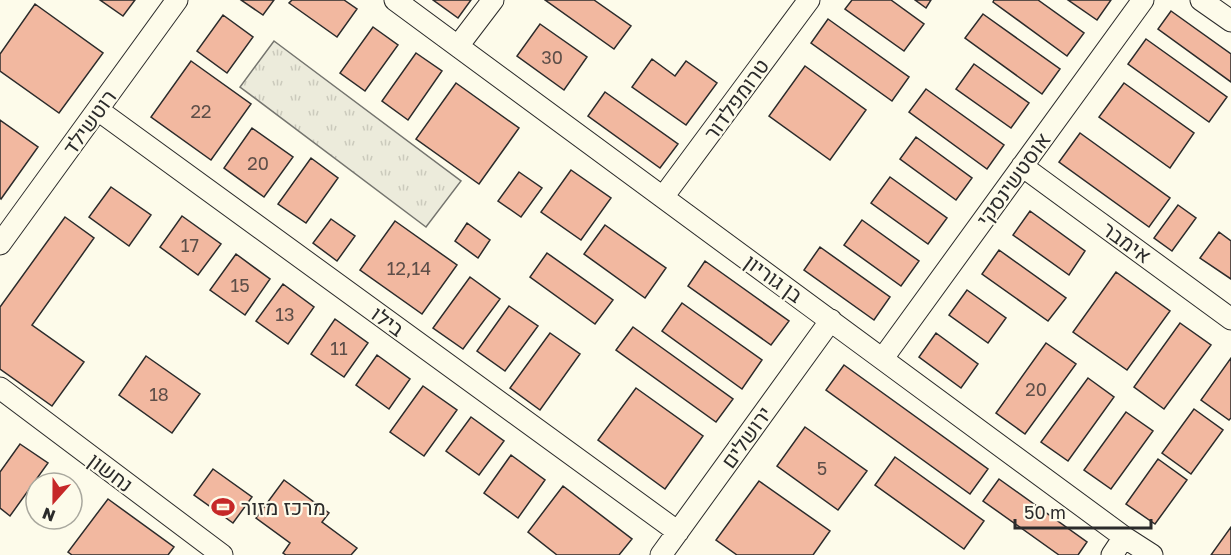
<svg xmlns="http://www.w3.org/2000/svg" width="1231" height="555" viewBox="0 0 1231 555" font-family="'Golos Text',Heebo,sans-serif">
<defs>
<pattern id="park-tufts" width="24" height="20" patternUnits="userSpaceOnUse" patternTransform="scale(1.5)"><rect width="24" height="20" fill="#ecebdb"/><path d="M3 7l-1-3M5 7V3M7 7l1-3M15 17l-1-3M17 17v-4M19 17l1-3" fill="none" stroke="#cbcabc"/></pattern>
</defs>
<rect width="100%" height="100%" fill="#fdfbea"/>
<path fill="url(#park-tufts)" stroke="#74746e" stroke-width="1.5" d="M274 41 461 181 426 227 240 87Z"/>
<path fill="#f2b8a0" stroke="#2b2b2b" stroke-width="1.5" d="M100 0H135L123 16Z
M241 0H274L263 15Z
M292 0H344L357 9 337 37 289 3Z
M433 0H471L458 18Z
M545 0H594L631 26 614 49Z
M852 0H891L924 24 904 51 845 9Z
M915 0H931L926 8Z
M994 0H1038L1084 33 1067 56 993 2Z
M1068 0H1111L1097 20Z
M35 4 103 53 59 113 0 71V54Z
M1171 11 1231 54V82L1158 29Z
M983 14 1060 69 1042 94 965 38Z
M223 15 253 37 227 73 197 51Z
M828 19 909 77 892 101 811 43Z
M540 24 587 57 564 90 517 56Z
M373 27 398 45 365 91 340 73Z
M1146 39 1227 97 1209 122 1128 64Z
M416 53 442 71 408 120 382 101Z
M652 59 675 76 686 61 717 83 686 125 632 87Z
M191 61 251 104 211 160 151 117Z
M974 64 1029 103 1011 128 956 89Z
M805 66 866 110 830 160 769 116Z
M456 83 519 128 479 184 416 139Z
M1124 83 1194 133 1170 168 1099 117Z
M926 89 1004 145 987 169 909 112Z
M605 92 678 144 660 168 588 116Z
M0 120 38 147 1 199 0 198Z
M252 128 293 157 264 197 224 168Z
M1080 133 1170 198 1149 227 1059 162Z
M916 137 972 178 956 200 900 159Z
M311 158 338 178 306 223 278 204Z
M571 170 611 198 581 240 541 212Z
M519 172 542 188 521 217 498 201Z
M890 177 947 218 928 244 871 203Z
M111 187 151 215 129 246 89 217Z
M1178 205 1196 218 1172 251 1154 238Z
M1030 211 1085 251 1069 275 1013 235Z
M182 216 221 244 198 275 160 247Z
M65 217 94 238 32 325 84 362 52 406 0 369V307Z
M331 219 355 236 337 261 313 243Z
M862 220 919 261 901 286 844 245Z
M395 221 457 265 422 314 360 270Z
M467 223 490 240 478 258 455 241Z
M605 225 666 268 645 298 584 254Z
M1219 232 1231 241V279L1200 258Z
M820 247 890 297 874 320 804 270Z
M999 250 1066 298 1048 321 982 274Z
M547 253 613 300 595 324 530 277Z
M236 254 270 279 245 315 210 290Z
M705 261 789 321 771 345 688 286Z
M1116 272 1170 311 1127 370 1073 332Z
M470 277 500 299 463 349 433 328Z
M283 284 314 307 288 344 256 321Z
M967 290 1006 318 988 343 949 315Z
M682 303 762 360 742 389 662 331Z
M509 306 538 326 505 371 477 351Z
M335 319 368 343 344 377 311 354Z
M1180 323 1211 345 1164 409 1134 387Z
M633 327 733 399 716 422 616 350Z
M550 333 580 354 540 410 510 388Z
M936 333 978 364 961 388 919 357Z
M1046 343 1076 364 1025 434 996 413Z
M377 355 410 379 389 409 356 385Z
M146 356 200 394 172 433 119 395Z
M1231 358V418L1229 420 1201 400Z
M844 365 988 469 970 494 826 390Z
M1088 378 1114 397 1068 461 1041 442Z
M423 386 457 410 424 456 390 432Z
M636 388 703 436 665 489 598 440Z
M1194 409 1223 430 1191 474 1162 453Z
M1126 412 1153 431 1111 489 1084 470Z
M471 417 504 441 479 475 446 451Z
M805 427 867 471 838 510 777 466Z
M20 444 48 463 10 516 0 508V472Z
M511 455 545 480 518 518 484 493Z
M895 457 984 521 964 549 875 485Z
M1158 459 1187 480 1155 524 1126 504Z
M213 469 252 497 233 523 194 495Z
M999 479 1087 542 1078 555H1059L983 501Z
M284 480 329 513 322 522 357 548 351 555H286L283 553 290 543 256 518Z
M759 481 830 531 813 555H737L716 540Z
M563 486 632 539 619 555H557L528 532Z
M108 499 174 547 168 555H72L68 552Z
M1231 527V555H1211Z"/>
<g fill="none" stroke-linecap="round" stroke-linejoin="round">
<g stroke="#2b2b2b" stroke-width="23">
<path id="minor" d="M395 0 1124 537 1152 555
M1201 0 1231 21
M458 46 493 0
M98 110 678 532
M1022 166 1231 319
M663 197 809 0
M0 244 177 0
M883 358 1143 0
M0 388 222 555
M661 555 831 320
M1112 555 1124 537"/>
</g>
<use href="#minor" stroke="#fdfbea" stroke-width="21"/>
</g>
<defs>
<g id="stadium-bare" transform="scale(1.8)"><path d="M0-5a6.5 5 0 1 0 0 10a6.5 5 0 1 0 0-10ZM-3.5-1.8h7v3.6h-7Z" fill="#c62828" stroke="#fdfbea" stroke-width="2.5" paint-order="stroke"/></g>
</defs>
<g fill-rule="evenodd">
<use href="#stadium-bare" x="223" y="507"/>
</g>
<g text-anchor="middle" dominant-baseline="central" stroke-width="4.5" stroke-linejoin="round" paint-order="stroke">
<g font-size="18" fill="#5d4e48">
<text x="552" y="57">30</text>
<text x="201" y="111">22</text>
<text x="258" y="163">20</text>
<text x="190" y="245">17</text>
<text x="409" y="268">12,14</text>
<text x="240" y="285">15</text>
<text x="285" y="314">13</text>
<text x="339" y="348">11</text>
<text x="1036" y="389">20</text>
<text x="159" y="394">18</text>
<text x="822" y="468">5</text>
</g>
<g font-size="21" fill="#2b2b2b" stroke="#fdfbea">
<text transform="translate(736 99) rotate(-54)">טרומפלדור</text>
<text transform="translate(89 122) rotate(-54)">רוטשילד</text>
<text transform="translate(1013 179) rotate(-54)">אוסטשינסקי</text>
<text transform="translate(1127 242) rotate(36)">אימבר</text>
<text transform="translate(774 278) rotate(36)">בן גוריון</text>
<text transform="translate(388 321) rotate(36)">בילו</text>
<text transform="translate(746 437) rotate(-54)">ירושלים</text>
<text transform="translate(111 472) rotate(37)">נחשון</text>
</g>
<g font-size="21" fill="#2b2b2b" stroke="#fdfbea" text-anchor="start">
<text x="241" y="507">מרכז מזור</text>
</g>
</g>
<g transform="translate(54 501) rotate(201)"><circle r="28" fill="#fdfbea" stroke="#a9a89e" stroke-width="1.5"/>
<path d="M0-4.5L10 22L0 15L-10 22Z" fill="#c62828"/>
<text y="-9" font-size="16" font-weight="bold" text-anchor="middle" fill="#2b2b2b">N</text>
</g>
<path d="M1015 519v9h136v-9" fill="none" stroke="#2b2b2b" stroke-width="3"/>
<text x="1024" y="519" font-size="18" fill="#2b2b2b" stroke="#fdfbea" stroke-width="4.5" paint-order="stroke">50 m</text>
</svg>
